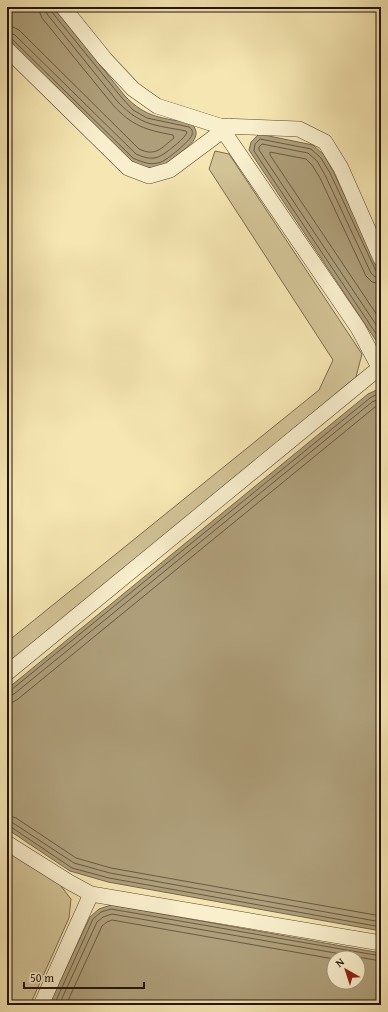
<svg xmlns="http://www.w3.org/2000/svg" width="388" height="1012" viewBox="0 0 388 1012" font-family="'Gentium Book Plus',serif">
<rect width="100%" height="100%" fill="#f6e7b2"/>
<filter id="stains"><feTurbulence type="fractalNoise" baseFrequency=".005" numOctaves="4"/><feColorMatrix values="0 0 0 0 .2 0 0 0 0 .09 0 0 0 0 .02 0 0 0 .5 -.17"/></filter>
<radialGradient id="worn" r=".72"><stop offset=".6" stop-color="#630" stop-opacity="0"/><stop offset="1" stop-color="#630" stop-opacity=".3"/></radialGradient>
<path fill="#d2c396" stroke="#7a6b52" d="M215 151 229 154 362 354 356 377 7 665V642L319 390 333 360 209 169Z
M7 848 54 877 71 899 69 918 30 1005H7Z"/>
<path fill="#ae9f7a" stroke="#76674e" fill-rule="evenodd" d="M7 7H53L125 96C146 118 162 118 191 123 205 137 187 147 176 156 172 159 168 163 164 166 153 171 140 166 130 161L7 40Z
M259 134 313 145 324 155 333 171 381 273V348L249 150 251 142Z
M381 388V931L108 882 70 871 7 829V689L368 394Z
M111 905 381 953V1005H49L90 917 99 909ZM334 958H358V982H334Z"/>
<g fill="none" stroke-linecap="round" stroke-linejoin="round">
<path stroke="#685944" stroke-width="1" d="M7 26 13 27 19 30 139 149C156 157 161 148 174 138L173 135C146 130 132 126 113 105L42 18 40 13 39 7
M7 32 15 35 136 154C154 162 159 158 173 147 178 143 183 139 187 133L186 131C155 125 141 126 118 102L47 14 45 7
M7 37 12 39 133 158C142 162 151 166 161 162 167 160 190 141 192 135 193 131 192 129 189 127L147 118 133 110 122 98 51 11 50 7
M381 273H378L376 271 330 173 321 158 311 149 260 139 255 144 254 151 381 341
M381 278 375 277 371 273 325 175 317 161 308 153 262 144 259 147V150L381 332
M381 284 372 282 366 276 320 178 312 165 306 159 270 152V155L381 321
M7 691 11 690 370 398 381 392
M7 696 14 694 372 402 381 398
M7 702H13L18 699 375 407 381 404
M7 815 16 818 76 858 111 868 381 916
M7 821 13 823 74 863 110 873 381 922
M7 826 11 827 72 868 109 878 381 927
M54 1005 93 919 101 912 111 909 381 956
M59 1005 97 922 103 917 112 914 381 961
M66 1005 102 926 107 922 112 920 334 959"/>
<g stroke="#584836" stroke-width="16">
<path id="minor" d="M63 7 105 59 133 89 157 106 220 126 299 129 325 142 341 168 381 259
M7 49 128 168 149 176 170 170 229 126
M220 126 358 328 381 371
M7 673 373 373 381 371
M7 843 69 882 91 894 381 943
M41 1005 91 894"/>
</g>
<use href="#minor" stroke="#f9efcd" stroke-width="15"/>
</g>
<rect width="388" height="1012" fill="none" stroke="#f6e7b2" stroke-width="24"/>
<rect x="8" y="8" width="372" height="996" fill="none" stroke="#23130d" stroke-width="2"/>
<rect x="12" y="12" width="364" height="988" fill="none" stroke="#23130d"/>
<g transform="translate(346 970) rotate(321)"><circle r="19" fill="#f9efcd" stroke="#a39780"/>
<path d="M0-3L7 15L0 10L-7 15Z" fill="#8f2418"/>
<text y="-6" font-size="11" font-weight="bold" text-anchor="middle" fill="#23130d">N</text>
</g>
<path d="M24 982v6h120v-6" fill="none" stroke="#23130d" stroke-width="2"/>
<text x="30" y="982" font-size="12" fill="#23130d" stroke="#f9efcd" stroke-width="3" paint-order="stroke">50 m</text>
<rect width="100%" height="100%" filter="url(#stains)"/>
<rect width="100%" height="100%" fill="url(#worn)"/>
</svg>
